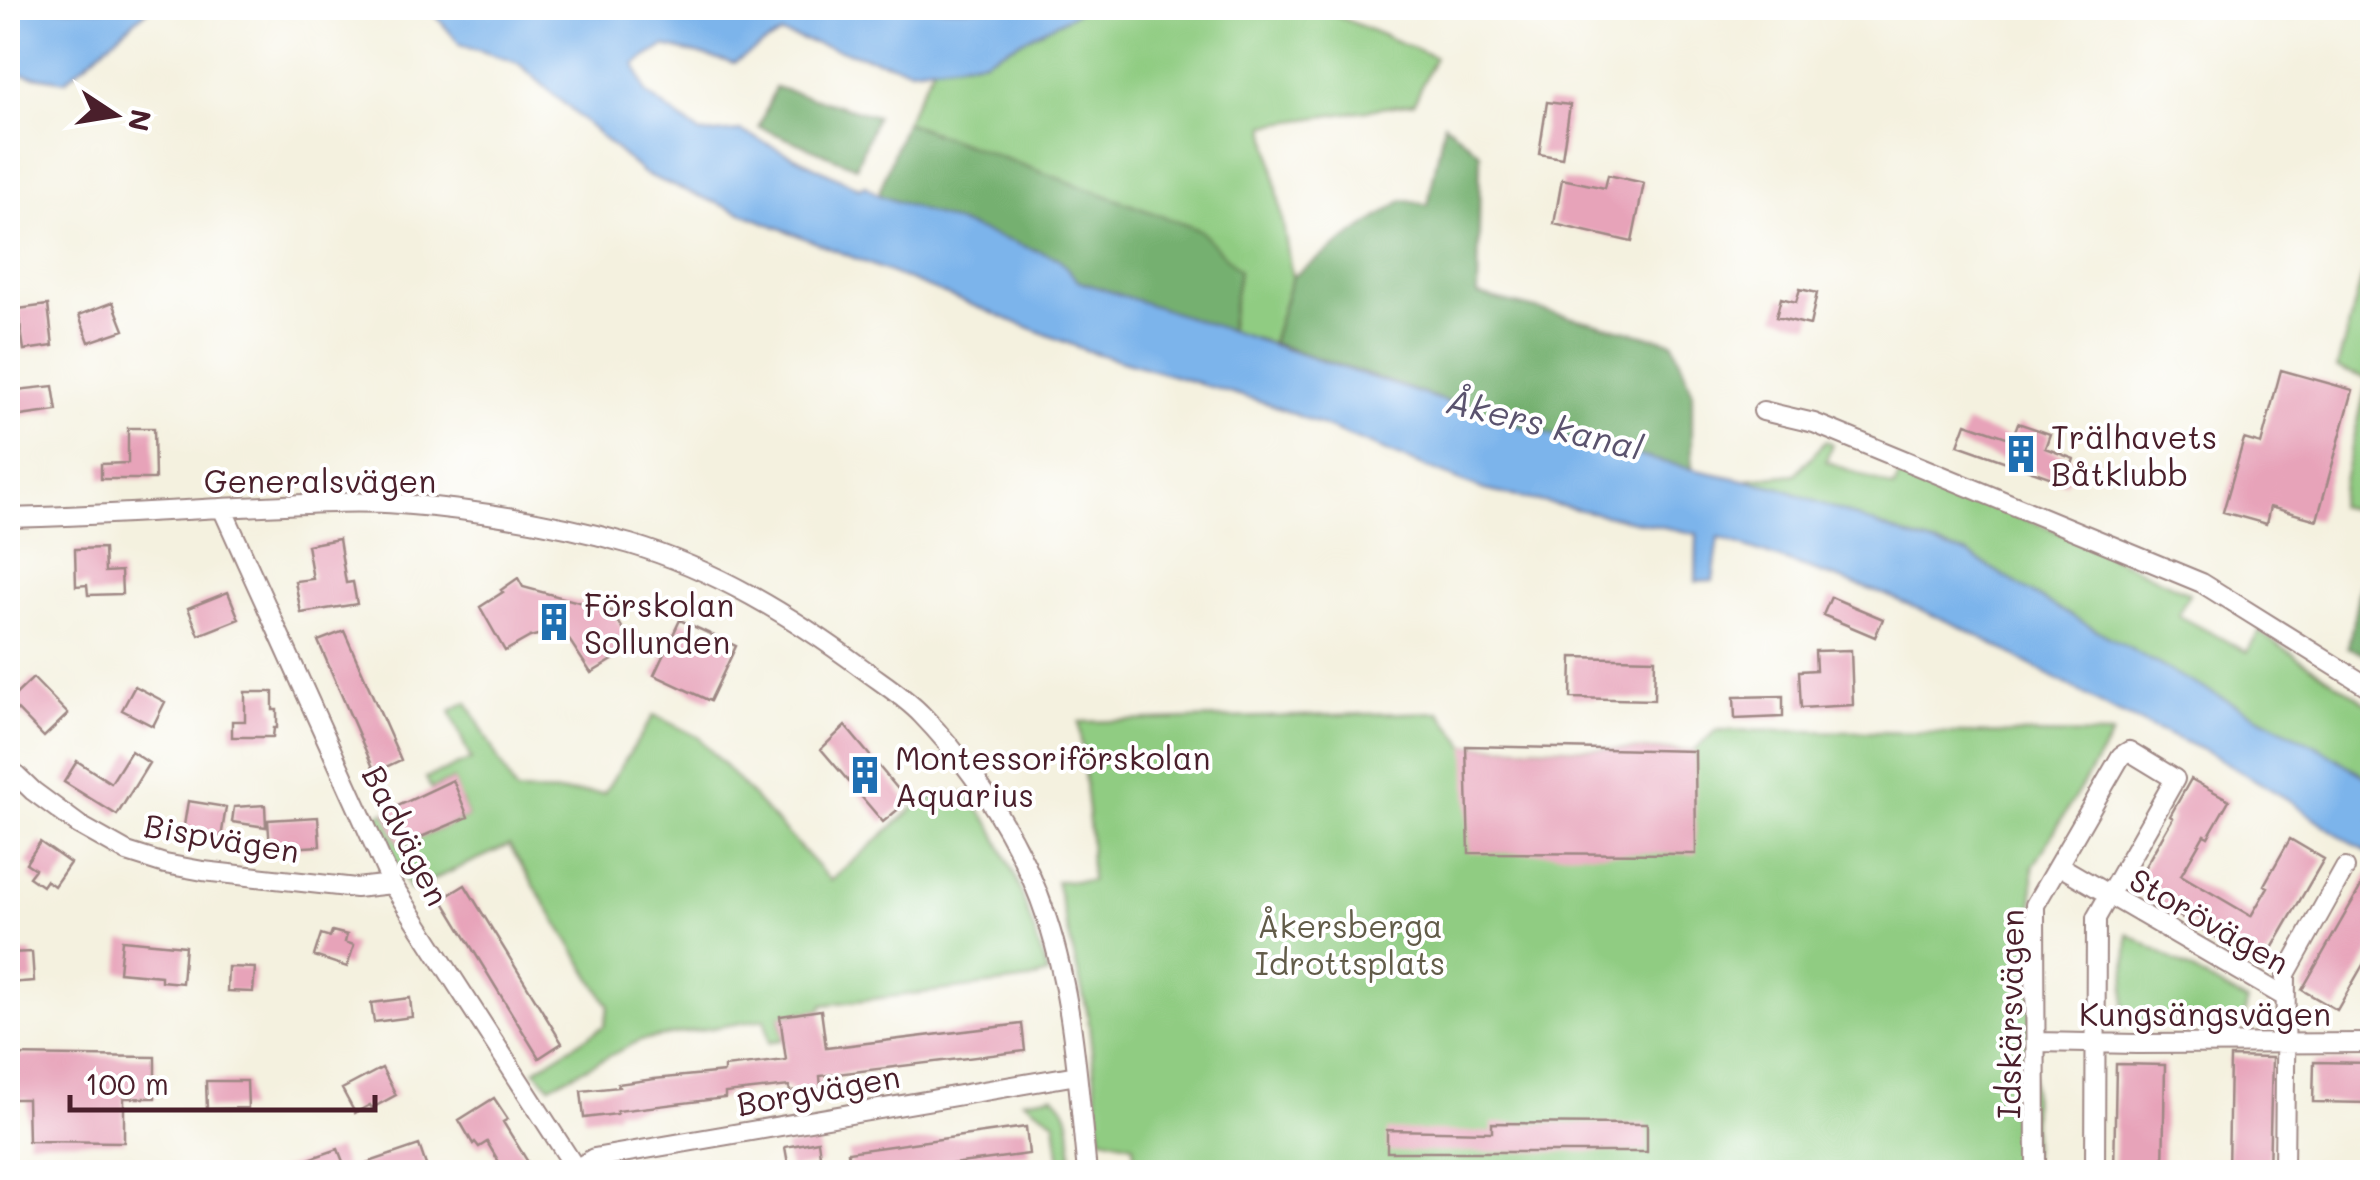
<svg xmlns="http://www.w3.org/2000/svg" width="2380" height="1180" viewBox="0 0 2380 1180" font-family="Mali,sans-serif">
<rect width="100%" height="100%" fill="#fff"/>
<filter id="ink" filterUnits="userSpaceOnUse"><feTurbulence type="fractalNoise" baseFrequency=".01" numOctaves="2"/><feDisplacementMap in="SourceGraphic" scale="20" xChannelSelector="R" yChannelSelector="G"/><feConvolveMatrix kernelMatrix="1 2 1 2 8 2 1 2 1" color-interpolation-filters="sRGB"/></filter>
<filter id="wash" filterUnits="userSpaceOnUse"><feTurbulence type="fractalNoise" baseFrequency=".0048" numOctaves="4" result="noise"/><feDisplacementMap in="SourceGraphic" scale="40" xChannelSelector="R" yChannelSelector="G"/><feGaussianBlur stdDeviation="2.25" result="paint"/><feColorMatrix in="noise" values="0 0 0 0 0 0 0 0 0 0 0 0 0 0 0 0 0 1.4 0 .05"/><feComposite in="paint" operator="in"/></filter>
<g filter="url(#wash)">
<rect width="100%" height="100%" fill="#f4f1df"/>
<path fill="#90cc82" stroke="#6d7656" stroke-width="2.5" d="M1086 8H1318L1435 57 1414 103 1266 125 1292 277 1272 343 1229 332 1239 271 905 122 934 66 984 60Z
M2372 241V515L2338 506 2368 379 2337 368Z
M1826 441 1832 444 1826 461 1894 488 1901 472 2052 529 2189 593 2178 615 2247 652 2259 632 2372 707V781L2320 748 2172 672 2048 603 1968 554 1906 536 1747 479 1795 474Z
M467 702 516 792 604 793 654 715 698 737 831 881 917 805 944 793 967 794 991 825 1018 883 1048 974 1029 980 823 1005 821 1010 780 1016 783 1039 769 1043 765 1019 641 1040 550 1086 535 1070 604 1026 609 1006 509 845 410 890 373 818 385 812 400 846 468 817 453 780 431 789 426 778 471 760 450 711Z
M1440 712 1466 746 1694 751 1716 730 2112 735 2033 867 2032 1172H1136L1133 1144 1101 1137 1088 1015 1056 881H1091L1090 833 1079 722Z
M2128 934 2247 1002 2244 1019 2123 1021Z
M1053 1095C1077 1112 1070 1146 1071 1172H1061L1055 1121 1023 1100Z"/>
<path fill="#74b070" stroke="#5f684e" stroke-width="2.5" d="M775 87 876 116 856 167 759 127Z
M905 122 1200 230 1239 271 1229 332 1077 281 1058 258 878 195Z
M1444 123 1480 153 1478 295 1673 342 1692 390V469L1532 430 1272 343 1292 277 1403 200 1428 205Z
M2360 585 2372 587V657L2348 647Z"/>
<path fill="#7bb4eb" stroke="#626a8b" stroke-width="2.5" d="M8 8H150L65 81 16 73 8 65Z
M429 8H1086L984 60 910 69 781 34 734 63 664 46 635 64 646 93 701 134 741 131 859 188 865 185 878 195 1058 258 1078 281 1532 430 1692 469 1778 487 1906 536 1968 554 2048 603 2172 672 2320 748 2372 781V855L2334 832 2289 800 2210 753 2117 712 1963 628 1886 595 1719 538 1713 581 1696 582 1697 534 1484 490 1266 403 1085 350 644 174 518 63 460 44Z"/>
<g id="blocks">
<path fill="#e7a3b9" d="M1547 102 1570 105 1562 158 1539 154Z
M1608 175 1644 183 1632 242 1554 224 1562 179 1605 188Z
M1800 289 1817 293 1810 325 1776 317 1781 298 1796 302Z
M113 302 124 330 89 342 79 315Z
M48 305 53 346 24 350 18 309Z
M2281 370 2353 390 2317 520 2270 507 2266 524 2223 512 2244 439 2261 444Z
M53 386 57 411 20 416 16 390Z
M1966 423 2012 439 2018 423 2050 434 2045 448 2074 459 2066 483 1958 445Z
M128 428H154L155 479H101V464L128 463Z
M339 539 346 583 353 582 357 604 301 613 295 581 313 579 307 545Z
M104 548 105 572 121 571 122 594 88 595 87 585 76 586 75 549Z
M518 578 523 587 612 611 634 647 591 673 568 638 545 633 530 637 505 651 480 607 503 592 501 590Z
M228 592 239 619 199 635 188 608Z
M1831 597 1883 619 1875 637 1823 615Z
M680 620 736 646 710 701 654 675Z
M344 631 401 760 375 772 318 641Z
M1851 650 1853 705 1801 708 1799 671 1816 670 1815 651Z
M1572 657 1655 659 1654 700 1571 698Z
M33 678 68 714 44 737 9 701Z
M135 686 165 702 153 726 122 710Z
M245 692H273V710H277V728H274L273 737H232V721H245Z
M1783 696V717L1735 719 1734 697Z
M845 726 908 801 883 822 821 749Z
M1466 746 1695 751 1696 854 1469 853Z
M131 751 149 763 117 815 64 782 77 761 111 783Z
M2191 779 2229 800 2208 837 2204 835 2181 875 2251 916 2268 887 2264 885 2290 839 2324 859 2263 964 2132 889 2173 818 2170 816Z
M453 780 468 817 400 846 385 812Z
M188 801 226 807 221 838 183 832Z
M265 805 266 827 232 822 234 807Z
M318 817 320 846 270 849 268 820Z
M40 842 70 863 54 886 46 880 42 886 29 877 35 869 26 863Z
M2372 867V949L2337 1010 2302 990Z
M465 885 562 1043 539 1058 442 899Z
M332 931 347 935 345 942 354 945 347 967 314 956 321 934 330 937Z
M122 940 185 946 182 983 161 981V976L119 972Z
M32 952 34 981 8 983V953Z
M228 967 255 968 253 992 227 991Z
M410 998 412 1017 374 1022 371 1003Z
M821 1010 826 1048 1022 1024 1025 1051 820 1076 821 1088 790 1092 789 1086 725 1093V1098L617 1111V1114L584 1118 581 1091 619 1087 618 1084 654 1079 724 1072V1067L786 1060 780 1016Z
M8 1055 155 1057V1098H124V1142L28 1141 27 1099H8Z
M2230 1057 2272 1058 2269 1172H2228Z
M2314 1062 2372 1063V1103L2313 1102Z
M2116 1064 2165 1065 2163 1172H2114Z
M382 1068 396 1095 372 1108 370 1105 355 1113 342 1089Z
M206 1081H247L248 1108 207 1109Z
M494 1098 508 1119 503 1122 528 1162 511 1172H505L487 1142 479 1147 475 1142 473 1144 459 1120Z
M1492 1123 1647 1124V1152H1387V1130L1492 1132Z
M1026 1127 1029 1154 891 1172H850L848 1152Z
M818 1141 821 1163 789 1169 785 1147Z
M419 1145 427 1168 415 1172H347L346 1170Z
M338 1149 347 1172H277V1170Z"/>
</g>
</g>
<g filter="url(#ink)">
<use href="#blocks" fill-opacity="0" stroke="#9f8885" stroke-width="2.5"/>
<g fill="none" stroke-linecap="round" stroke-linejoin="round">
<g stroke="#9f8885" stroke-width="22">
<path id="minor" d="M1763 411 1814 423 2202 583 2372 689
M222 508 392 884 576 1169
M8 518C86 516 164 511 241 507 293 505 348 500 400 504 478 510 555 523 630 544 715 569 792 616 862 668 882 683 905 697 922 715 976 771 1023 845 1047 919 1074 1001 1078 1087 1087 1172
M8 767 33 791 79 825 127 852 165 864 203 871 356 888 392 884
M2058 865 2285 997
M2037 1042 2137 1044 2372 1043
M578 1172 576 1169 594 1158 1077 1075
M2036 1172 2035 905 2121 756 2129 751 2175 779 2096 918 2095 1172
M2284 1172 2286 974 2345 868"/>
</g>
<use href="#minor" stroke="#fff" stroke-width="18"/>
</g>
</g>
<defs>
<g id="building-bare" transform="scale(3)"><path d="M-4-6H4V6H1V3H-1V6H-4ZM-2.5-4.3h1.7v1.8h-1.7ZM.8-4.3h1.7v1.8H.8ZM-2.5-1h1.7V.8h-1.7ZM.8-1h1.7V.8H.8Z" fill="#1f6fb2" stroke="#fff" stroke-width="2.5" paint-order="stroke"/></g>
</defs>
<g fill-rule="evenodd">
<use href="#building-bare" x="2021" y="454"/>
<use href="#building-bare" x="554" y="622"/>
<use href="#building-bare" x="865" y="775"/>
</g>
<g text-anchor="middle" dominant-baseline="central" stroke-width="8" stroke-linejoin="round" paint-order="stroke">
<g font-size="32" fill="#4a1f2b" stroke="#fff" text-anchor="start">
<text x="2051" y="436">Trälhavets<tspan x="2051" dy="37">Båtklubb</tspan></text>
<text x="584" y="604">Förskolan<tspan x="584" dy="37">Sollunden</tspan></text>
<text x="895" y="757">Montessoriförskolan<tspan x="895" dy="37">Aquarius</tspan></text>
</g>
<g font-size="32" fill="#4a1f2b" stroke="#fff">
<text x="320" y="480">Generalsvägen</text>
<text transform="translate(407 835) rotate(63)">Badvägen</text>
<text transform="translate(222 837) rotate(10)">Bispvägen</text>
<text transform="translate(2210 920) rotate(30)">Storövägen</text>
<text x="2205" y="1013">Kungsängsvägen</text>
<text transform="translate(2009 1014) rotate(-89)">Idskärsvägen</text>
<text transform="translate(818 1089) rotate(-10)">Borgvägen</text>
</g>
<g font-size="32" fill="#625c49" stroke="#fff">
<text x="1350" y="925">Åkersberga<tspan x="1350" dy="37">Idrottsplats</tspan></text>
</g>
<g font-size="35" font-style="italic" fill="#5b536e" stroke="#fff">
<text transform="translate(1545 423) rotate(14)">Åkers kanal</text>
</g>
</g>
<rect width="2380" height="1180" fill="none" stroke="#fff" stroke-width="40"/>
<g transform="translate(115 115) rotate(102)" stroke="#ffffff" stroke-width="8" paint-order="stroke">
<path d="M0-8L18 38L0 25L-18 38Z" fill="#4a1f2b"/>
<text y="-15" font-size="28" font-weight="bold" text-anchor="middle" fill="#4a1f2b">N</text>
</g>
<path d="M70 1095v15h305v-15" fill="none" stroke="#4a1f2b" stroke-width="5"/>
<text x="85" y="1095" font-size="30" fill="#4a1f2b" stroke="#ffffff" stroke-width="8" paint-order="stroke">100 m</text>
</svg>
